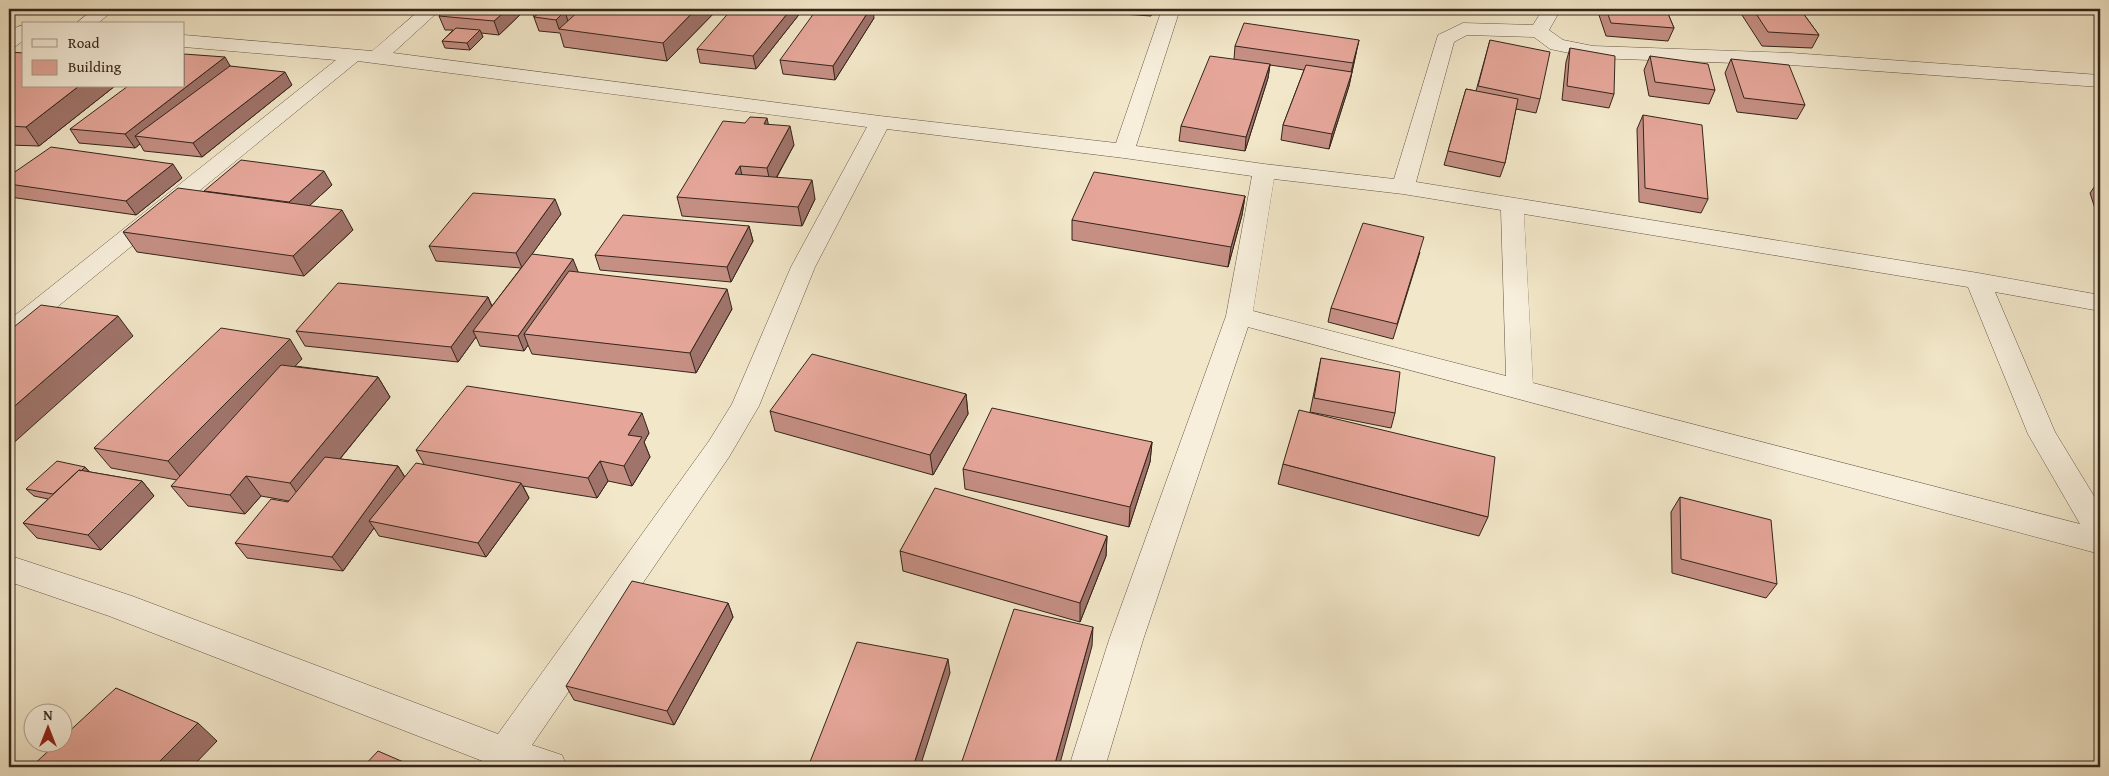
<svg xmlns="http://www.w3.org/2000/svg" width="2109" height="776" viewBox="0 0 2109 776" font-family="'Gentium Book Plus',serif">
<rect width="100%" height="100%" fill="#f2e7c9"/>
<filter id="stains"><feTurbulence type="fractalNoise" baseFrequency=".004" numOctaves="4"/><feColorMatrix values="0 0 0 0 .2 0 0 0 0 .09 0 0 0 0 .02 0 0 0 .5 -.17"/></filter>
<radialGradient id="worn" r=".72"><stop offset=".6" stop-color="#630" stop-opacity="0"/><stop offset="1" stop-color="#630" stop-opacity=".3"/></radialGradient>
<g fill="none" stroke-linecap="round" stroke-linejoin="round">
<g stroke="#645646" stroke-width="1">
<path id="street" d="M94 9H115L97 24H75Z
M421 9H441L393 53 880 116 1116 143 1162 9H1180L1136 146 1264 164 1394 179 1438 35 1463 23 1533 25 1543 9H1561L1549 30 1563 40 1593 46 1791 53 2100 75V87L1791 65 1593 58 1550 49 1534 37 1467 35 1454 42 1416 182 1978 273 2100 295V311L1995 292 2055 432 2100 506V554L1248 327 1143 640 1105 767H1069L1109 640 1226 316 1252 176 1124 158 887 129 815 267 759 406 729 457 532 745 562 755 567 767H498L109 616 16 584 9 586V559L14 557 132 596 498 734 709 441 732 404 791 267 867 127 358 61 18 339 9 342V320L336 60 184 47V35L372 51ZM1274 179 1403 194 1501 210 1506 376 1253 311ZM1524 214 1968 287 2028 434 2080 524 1533 383Z
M24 25V40L16 46 9 48V33L17 27Z"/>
</g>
<use href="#street" fill="#f7efdc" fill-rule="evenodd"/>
</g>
<path fill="#c58f84" stroke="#35251b" d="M197 9H249L242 14Z
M448 9H526L499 35 481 33 483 37 470 50 445 48 442 41 453 30H445L439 16Z
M531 9H718L667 61 564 47 560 33 539 31Z
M1095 9H1153L1151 16 1095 12Z
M1597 9H1666L1674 28 1668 41 1606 36Z
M1742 9H1800L1819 35 1812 48 1762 46 1740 12Z
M801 12 756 69 700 63 697 49Z
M874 18 835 80 783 74 780 60Z
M1490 40 1540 99 1536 113 1516 109 1505 163 1500 177 1444 165 1466 89 1476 91Z
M1235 46 1356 53 1349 86 1329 149 1281 140 1283 125 1304 70 1270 65 1268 78 1245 151 1179 141 1181 126 1234 59Z
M1570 48 1614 94 1609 108 1562 100 1566 62Z
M9 52 24 86H115L39 146 9 145Z
M1650 56 1715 90 1709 104 1649 96 1644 70Z
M1731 59 1805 105 1797 119 1737 112 1725 73Z
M230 66 292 85 202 157 144 151 140 144 135 148 79 143 70 129Z
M1643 115 1708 199 1701 213 1639 202 1637 129Z
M745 123 768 124 794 145 777 177 815 199 802 226 682 216 677 197Z
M9 176 182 178 136 215 10 197 9 196Z
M2100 179V224L2090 193Z
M332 185 309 206 353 230 304 276 137 252 123 232 205 192 204 191Z
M1245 196 1242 215 1228 267 1072 240V220Z
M561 214 532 254 578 273 732 309 696 373 532 354 528 345 524 351 480 346 476 337 458 362 305 346 296 331 488 297 492 306 521 268 436 261 429 246Z
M749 226 753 241 731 282 600 270 595 255Z
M1420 252 1393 339 1328 322 1331 308Z
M1321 358 1395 413 1391 428 1310 412Z
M302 359 295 366 378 377 390 397 340 459 398 466 405 477 424 464 416 450 649 433 644 442 650 457 632 486 608 481 597 498 523 486 529 498 486 557 379 536 374 528 343 571 247 558 235 543 289 501 261 496 245 514 188 506 171 486 177 480 111 468 94 448Z
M966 394 968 414 933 475 775 431 770 411Z
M1152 442 1150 462 1129 527 965 489 963 469Z
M1283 464 1488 517 1479 536 1278 484Z
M85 467 90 472 142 481 154 496 101 550 37 538 23 523 48 499 34 496 26 489Z
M1680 497 1777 584 1766 598 1672 573 1671 512Z
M1107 536 1106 556 1080 622 903 571 900 551Z
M728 603 733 617 674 725 574 700 566 686Z"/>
<path fill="#a0746b" stroke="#35251b" d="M240 9H249L242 14Z
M508 9H526L499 35 494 21Z
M696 9H718L667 61 663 43Z
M791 9H800L801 12 756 69 753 56Z
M870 9H873L874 18 835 80 833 66Z
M565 11 569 25 559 29 556 20Z
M480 30 483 37 470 50 467 43Z
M1359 40 1349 86 1329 149 1332 134 1350 76Z
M225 57 233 71 135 136 140 144 135 148 125 134Z
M1270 64 1268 78 1245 151 1246 137Z
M285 72 292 85 202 157 193 143Z
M79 86H115L39 146 26 127Z
M767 118 771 137 764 124Z
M790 126 794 145 771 187 767 168Z
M173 164 182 178 136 215 126 201Z
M740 166 744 185 735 174Z
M324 171 332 185 297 217 289 202Z
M812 180 815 199 802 226 798 207Z
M1245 196 1242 215 1228 267 1231 247Z
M555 199 561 214 522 268 516 253Z
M342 210 353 230 304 276 293 256Z
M749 226 753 241 731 282 727 267Z
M573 259 579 274 524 334 528 345 524 351 518 336Z
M727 289 732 309 696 373 690 353Z
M488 297 494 312 473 331 476 337 458 362 451 347Z
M118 316 133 336 9 447V411Z
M290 339 302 359 184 481 168 461Z
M378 377 390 397 304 503 290 483Z
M966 394 968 414 933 475 930 455Z
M642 413 649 433 644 442 650 457 632 486 624 466 628 435Z
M1152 442 1150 462 1129 527 1130 507Z
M600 461 608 481 597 498 588 478Z
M398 466 407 481 369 521 374 528 343 571 332 557Z
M85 467 92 475 55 495Z
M246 476 261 496 245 514 230 495Z
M142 481 154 496 101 550 88 535Z
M521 483 529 498 486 557 478 543Z
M1107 536 1106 556 1080 622V603Z
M728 603 733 617 674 725 667 711Z
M1093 627 1092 646 1059 767H1054Z
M948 659 950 673 920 767H913Z
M198 723 217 741 192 767H154Z"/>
<path fill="#e5a699" stroke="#35251b" d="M448 9H508L494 21 439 16Z
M542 9H580L576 13 565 11 556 20 534 17 544 9Z
M581 9H696L663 43 559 29Z
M732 9H791L753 56 697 49Z
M817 9H870L833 66 780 60Z
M1606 9H1666L1674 28 1611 23Z
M1753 9H1800L1819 35 1768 32Z
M1244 23 1359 40 1353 63 1235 46Z
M456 28 480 30 467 43 442 41Z
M1490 40 1550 52 1540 99 1478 86Z
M1570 48 1615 56 1614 94 1567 86Z
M9 52 24 53V86H79L26 127 9 126Z
M184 54 225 57 125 134 70 129 128 86H184Z
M1210 56 1270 64 1246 137 1181 126Z
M1650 56 1708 64 1715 90 1655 82Z
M1731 59 1789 65 1805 105 1744 98Z
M1306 65 1352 72 1332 134 1283 125Z
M230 66 285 72 193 143 135 136Z
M1466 89 1518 99 1505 163 1448 151Z
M1643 115 1702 125 1708 199 1645 188Z
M750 117 767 118 764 124 790 126 767 168 740 166 735 174 812 180 798 207 677 197 723 121 745 123Z
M51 147 173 164 126 201 9 184V176Z
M241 160 324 171 289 202 204 191Z
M1094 172 1245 196 1231 247 1072 220Z
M178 188 342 210 293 256 123 232Z
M473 193 555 199 516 253 429 246Z
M623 215 749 226 727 267 595 255Z
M1363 223 1424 237 1397 324 1331 308Z
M532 254 573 259 518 336 473 331Z
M569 271 727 289 690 353 524 334Z
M338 283 488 297 451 347 296 331Z
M41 305 118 316 9 411V331Z
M221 328 290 339 168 461 94 448Z
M812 354 966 394 930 455 770 411Z
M1321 358 1400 372 1395 413 1314 398Z
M281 365 378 377 290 483 246 476 230 495 171 486Z
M467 386 642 413 628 435 642 437 624 466 600 461 588 478 416 450Z
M992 408 1152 442 1130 507 963 469Z
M1299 410 1495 457 1488 517 1283 464Z
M325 457 398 466 332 557 235 543 271 499 288 502Z
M57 461 85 467 81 471 79 470 53 494 26 489Z
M416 463 521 483 478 543 369 521Z
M79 470 142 481 88 535 23 523Z
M935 488 1107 536 1080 603 900 551Z
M1680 497 1771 520 1777 584 1681 559Z
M632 581 728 603 667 711 566 686Z
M1014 609 1093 627 1054 767H960Z
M857 642 948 659 913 767H808Z
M116 688 198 723 154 767H31L56 744H62V738Z
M378 751 415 767H363Z"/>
<rect width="2109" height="776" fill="none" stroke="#f2e7c9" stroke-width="30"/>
<rect x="10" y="10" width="2089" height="756" fill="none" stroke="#35251b" stroke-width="2.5"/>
<rect x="15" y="15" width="2079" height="746" fill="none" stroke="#35251b"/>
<rect x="22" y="22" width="162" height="65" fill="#f7efdc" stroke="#a99e8f"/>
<rect x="32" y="39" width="25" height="8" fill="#f7efdc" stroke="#a99e8f"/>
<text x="68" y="48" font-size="15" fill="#35251b">Road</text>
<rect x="32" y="60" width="25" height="15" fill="#e5a699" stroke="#a99e8f"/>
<text x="68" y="72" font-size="15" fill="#35251b">Building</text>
<g transform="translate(48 728)"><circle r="24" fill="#f7efdc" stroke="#a99e8f"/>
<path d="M0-4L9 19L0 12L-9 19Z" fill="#8f2418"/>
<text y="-8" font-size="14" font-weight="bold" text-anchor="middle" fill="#35251b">N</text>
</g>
<rect width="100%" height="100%" filter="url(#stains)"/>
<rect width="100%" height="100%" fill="url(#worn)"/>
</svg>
